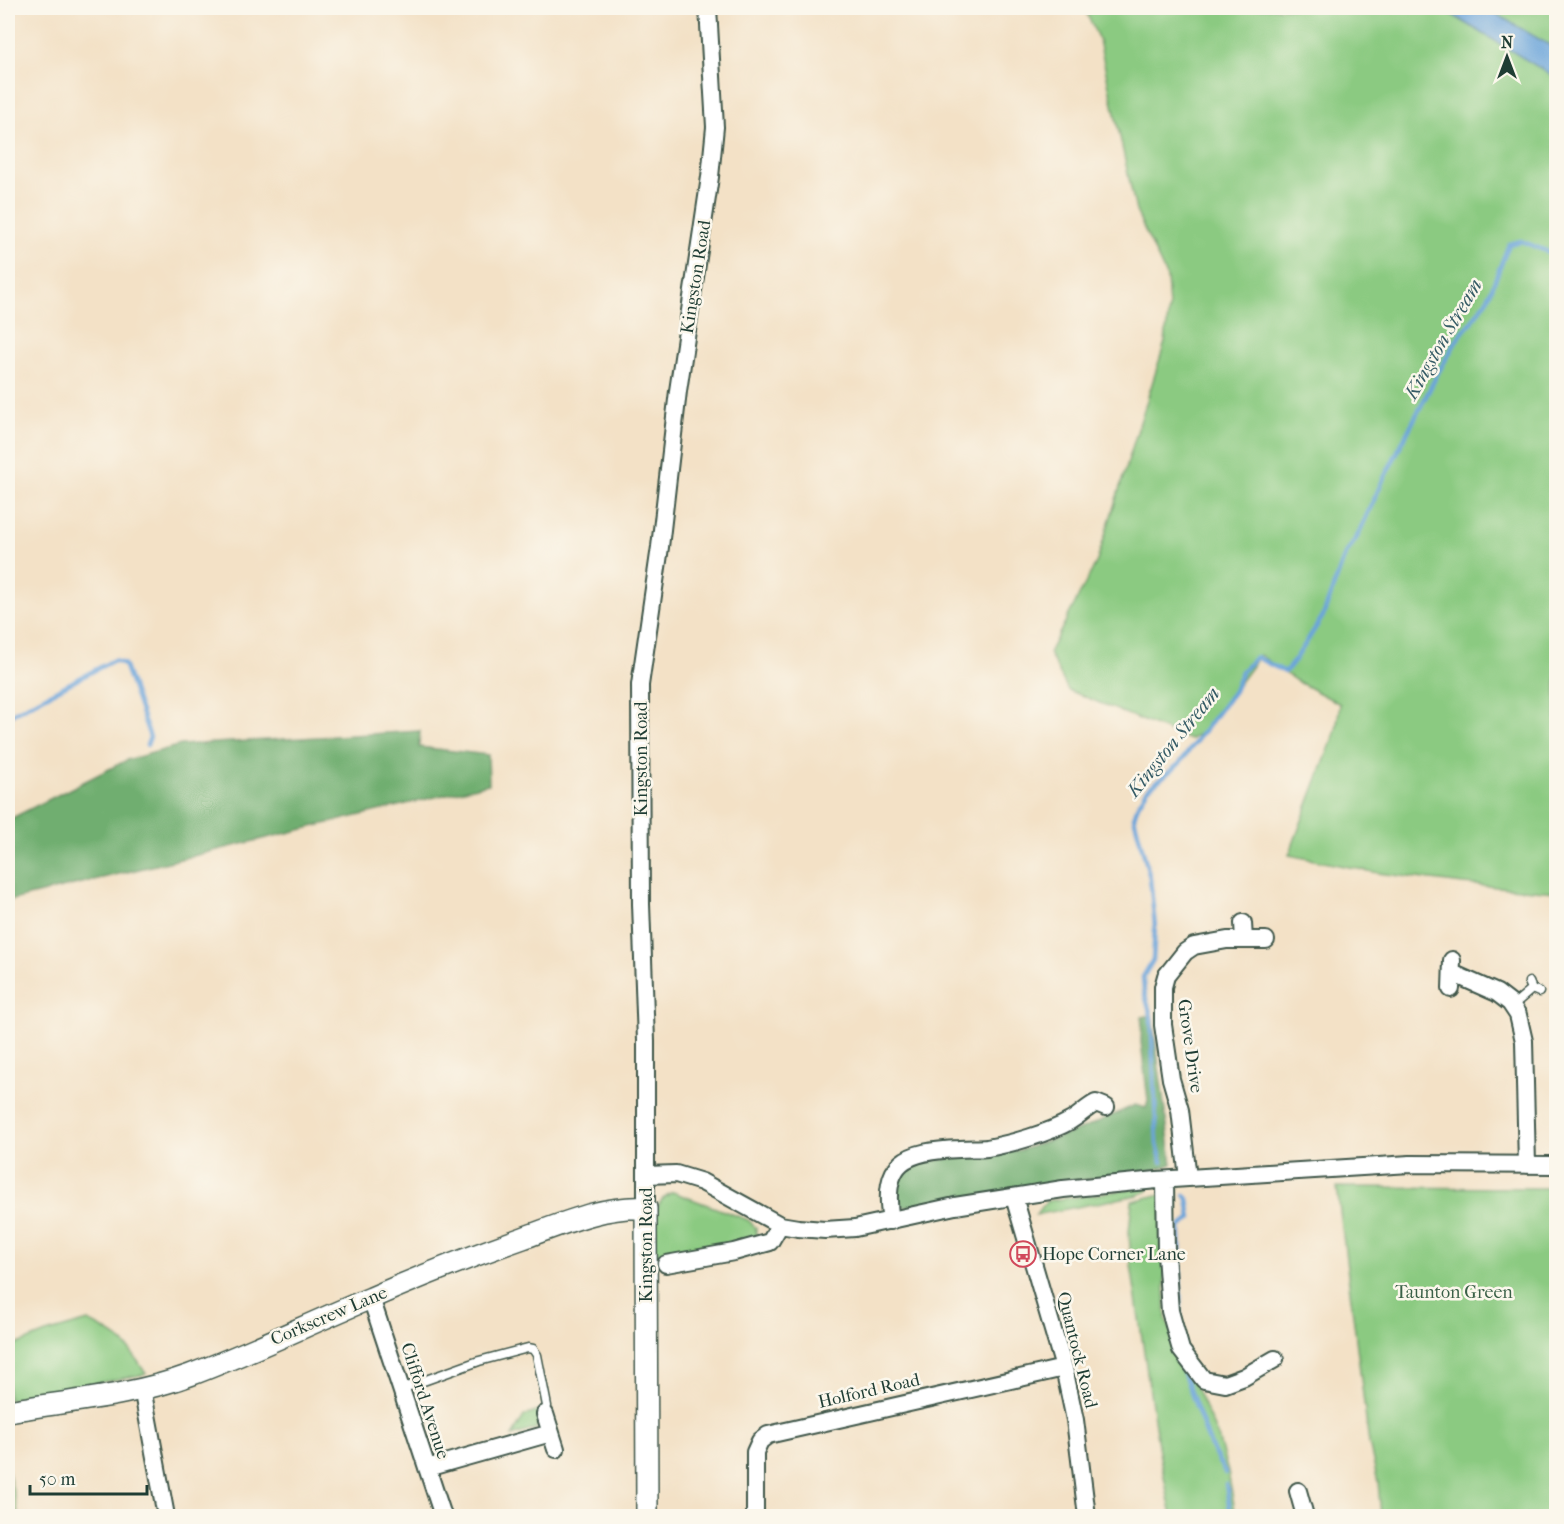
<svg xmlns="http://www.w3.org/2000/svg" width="1564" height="1524" viewBox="0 0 1564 1524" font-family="'IM FELL French Canon',serif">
<rect width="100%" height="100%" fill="#fbf7ec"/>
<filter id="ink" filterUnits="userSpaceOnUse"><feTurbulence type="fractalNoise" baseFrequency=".0167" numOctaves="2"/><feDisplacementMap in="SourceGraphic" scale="12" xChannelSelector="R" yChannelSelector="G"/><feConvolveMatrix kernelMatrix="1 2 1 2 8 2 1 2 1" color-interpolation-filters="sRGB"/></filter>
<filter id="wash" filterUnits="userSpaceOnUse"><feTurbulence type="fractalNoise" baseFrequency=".008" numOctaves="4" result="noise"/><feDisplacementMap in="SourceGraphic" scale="24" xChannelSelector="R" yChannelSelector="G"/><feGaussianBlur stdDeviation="1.35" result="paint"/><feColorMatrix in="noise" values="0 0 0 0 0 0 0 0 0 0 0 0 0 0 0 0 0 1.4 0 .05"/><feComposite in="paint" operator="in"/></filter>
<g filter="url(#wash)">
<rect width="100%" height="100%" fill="#f3e1c6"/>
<path fill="#8bca81" stroke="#55845a" stroke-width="1.5" d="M1084 8H1556V892L1463 884 1378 873 1289 855 1336 730 1340 704 1295 680 1260 655 1203 732 1190 740 1068 690 1049 653 1097 561 1165 342 1169 307 1167 278 1136 211 1099 40Z
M1337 1187 1556 1188V1516H1381L1378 1482 1369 1443Z
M1139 1188H1149L1148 1191 1138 1195 1036 1215 1047 1201Z
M673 1192 748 1220 756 1228V1235L753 1242 654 1259C654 1236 648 1202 673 1192Z
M1162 1194 1166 1319 1218 1437 1228 1472 1236 1516H1172L1159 1452 1131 1265 1129 1232 1132 1201Z
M88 1321C121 1337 127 1343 146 1374L8 1400V1348L46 1333Z
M539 1411 540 1420 536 1429 512 1436 524 1416Z
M8 1470 19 1516H8Z"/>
<path fill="#70ae6f" stroke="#487652" stroke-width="1.5" d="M420 731 419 747 488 755 489 784 8 901V820L127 760 181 745Z
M1152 1015 1172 1164 1158 1169 897 1208 895 1191 900 1177 906 1171 927 1161 1021 1150 1082 1129 1135 1105 1146 1108 1148 1101 1141 1042 1142 1017Z"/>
<path fill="#6ba4da" stroke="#457087" stroke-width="1.5" d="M1441 8H1486L1556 49V78Z"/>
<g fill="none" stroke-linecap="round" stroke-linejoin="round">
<path stroke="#6ba4da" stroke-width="4.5" d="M8 716 114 660 124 664 150 737 147 745
M1162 1162 1157 1144 1151 1016 1144 991 1143 977 1153 960 1155 926 1150 878 1134 817 1138 805 1148 789 1179 764 1234 691 1242 671 1256 657 1285 672 1295 660 1323 616 1345 555 1357 537 1382 482 1439 371 1460 335 1470 324 1488 298 1509 244 1521 241 1556 255
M1180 1318V1227L1191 1218 1188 1199 1185 1195
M1178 1357 1211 1447 1225 1473
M1226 1484 1231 1516"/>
</g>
</g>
<g filter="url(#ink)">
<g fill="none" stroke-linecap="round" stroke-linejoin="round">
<g stroke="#3f564a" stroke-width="11">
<path id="service" d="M1529 982 1532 989 1539 992
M1512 1006 1532 989
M401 1389 479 1361 528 1348 533 1349 537 1355 547 1406 545 1414"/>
</g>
<g stroke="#3f564a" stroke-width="20">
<path id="minor" d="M1243 923 1244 940
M1452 973 1497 993 1510 1003 1518 1015 1524 1041 1527 1165
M1451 989 1452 960
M646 1175 676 1174 702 1182 780 1225 798 1228 825 1230 855 1228 955 1206 1063 1189 1157 1180 1410 1164 1556 1165
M1188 1178 1180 1110 1171 1079 1163 1025V987L1166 976 1185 952 1194 946 1227 940H1266
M1165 1180 1166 1254 1170 1311 1181 1350 1204 1380 1225 1384 1244 1377 1275 1359
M1014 1197 1064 1368 1075 1420 1087 1516
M646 1208V1041L641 904 640 685 660 547 678 391 710 177 715 127 708 8
M891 1221C881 1161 905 1151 960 1149 969 1148 978 1149 987 1148 1011 1144 1049 1133 1070 1121 1079 1116 1086 1108 1096 1103L1106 1107
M666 1264 734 1252 770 1242 780 1225
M371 1298 443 1516
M142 1388 166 1516
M545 1414 556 1449
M427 1468 551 1433
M1298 1491 1305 1516
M755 1516V1452L760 1441 768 1435 1064 1368"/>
</g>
<g stroke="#3f564a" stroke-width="24">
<path id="tertiary" d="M8 1411C68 1401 133 1396 190 1375 252 1352 310 1323 371 1298 421 1276 472 1256 523 1238 562 1224 604 1205 646 1208L647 1516"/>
</g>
<use href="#service" stroke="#fff" stroke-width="8"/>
<use href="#minor" stroke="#fff" stroke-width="16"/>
<use href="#tertiary" stroke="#fff" stroke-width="21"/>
</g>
</g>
<defs>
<g id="bus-ring" transform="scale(1.35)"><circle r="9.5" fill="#fbf7ec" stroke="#d1495b" stroke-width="1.5"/><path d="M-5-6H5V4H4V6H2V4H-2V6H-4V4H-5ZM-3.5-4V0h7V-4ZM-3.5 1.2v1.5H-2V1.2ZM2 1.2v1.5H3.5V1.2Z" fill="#d1495b"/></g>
</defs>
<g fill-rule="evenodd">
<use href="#bus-ring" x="1023" y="1254"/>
</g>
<g text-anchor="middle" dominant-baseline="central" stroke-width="5" stroke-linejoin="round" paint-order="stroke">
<g font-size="18" fill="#1f3d34" stroke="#fbf7ec">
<text transform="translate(696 277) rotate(-81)">Kingston Road</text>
<text transform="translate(641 759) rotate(-90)">Kingston Road</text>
<text transform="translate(1190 1046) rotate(82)">Grove Drive</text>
<text transform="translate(646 1245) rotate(-90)">Kingston Road</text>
<text transform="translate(329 1316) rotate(-23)">Corkscrew Lane</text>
<text transform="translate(1077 1350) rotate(76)">Quantock Road</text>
<text transform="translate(869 1391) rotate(-13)">Holford Road</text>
<text transform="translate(425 1401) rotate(72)">Clifford Avenue</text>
</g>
<g font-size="18" fill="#1f3d34" stroke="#fbf7ec" text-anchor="start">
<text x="1042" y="1254">Hope Corner Lane</text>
</g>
<g font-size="18" fill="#3a6047" stroke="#fbf7ec">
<text x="1454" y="1292">Taunton Green</text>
</g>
<g font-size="20" font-style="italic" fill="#365c66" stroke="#fbf7ec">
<text transform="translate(1443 339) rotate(-60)">Kingston Stream</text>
<text transform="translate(1173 742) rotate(-51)">Kingston Stream</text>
</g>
</g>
<rect width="1564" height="1524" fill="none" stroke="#fbf7ec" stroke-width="30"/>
<g transform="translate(1507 57)" stroke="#fbf7ec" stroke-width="4.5" paint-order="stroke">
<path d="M0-4.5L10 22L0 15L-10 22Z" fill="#1f3d34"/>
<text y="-9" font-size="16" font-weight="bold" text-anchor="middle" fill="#1f3d34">N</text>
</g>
<path d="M30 1485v9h117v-9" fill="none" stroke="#1f3d34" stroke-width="3"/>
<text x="39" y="1485" font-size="18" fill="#1f3d34" stroke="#fbf7ec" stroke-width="4.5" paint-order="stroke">50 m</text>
</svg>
